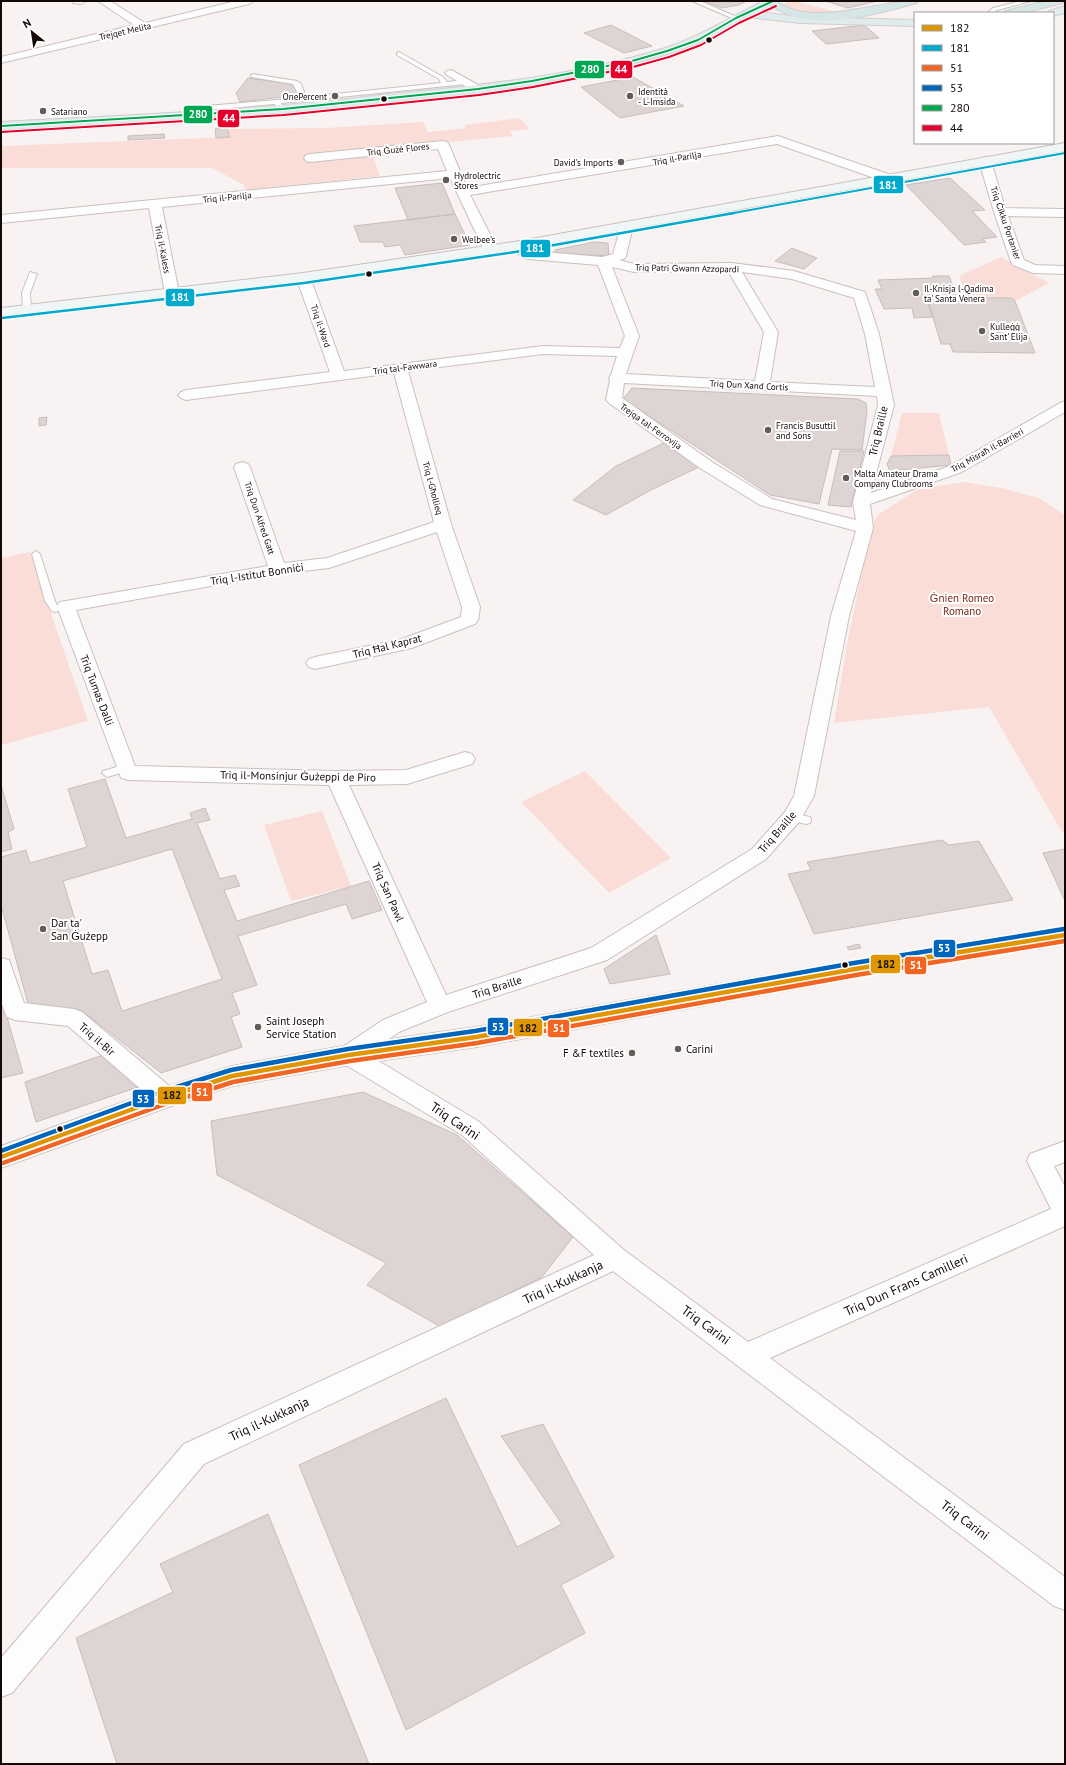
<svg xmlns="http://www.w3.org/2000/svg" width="1066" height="1765" viewBox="0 0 1066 1765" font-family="'PT Sans',sans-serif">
<rect width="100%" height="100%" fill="#f8f3f2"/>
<path fill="#faddd6" d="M790 1H802L801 3 838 12C822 14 794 17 782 5Z
M520 118 529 129 510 131 512 136 377 149 373 156 380 176 245 190 244 185 212 168H1V146L230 137 228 129 326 128 423 122 428 132 466 128 465 125Z
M1001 257 1049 283 1015 301 1011 298H969L959 276Z
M902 413H939L949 455 891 456Z
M964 482 1001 488 1039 498 1065 515V832H1062L989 707 834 723 848 639 872 525 879 514 918 489Z
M30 552 88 721 1 745V558Z
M585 771 671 858 609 893 521 802Z
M322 811 351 886 291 901 264 825Z"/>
<path fill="#ded4d3" stroke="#c6bdbc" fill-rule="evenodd" d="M703 1H747L739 5 722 8Z
M825 1H878L848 8Z
M611 25 652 46 624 53 584 33Z
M864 25 879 38 826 44 812 31Z
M633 77 684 106 620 118 581 87Z
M248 78 293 84 299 95 240 102 236 93Z
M227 128 230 137 216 138 215 129Z
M164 134 165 138 128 140V136Z
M950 178 985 210 972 211 997 237 982 239 986 242 964 245 906 185Z
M442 183 455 214 408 220 395 188Z
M455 214 470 245 405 255 400 245 385 247 383 242H360L354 226Z
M594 242 608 243 609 256 555 253V250Z
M792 248 817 258 804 269 775 261Z
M933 276H949L957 298H927L933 317 914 318 912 308 884 309 875 289H882L878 280 933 278Z
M927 298H1011L1015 301 1035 353 953 352 950 344H941Z
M632 388 858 399 866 403 867 411 862 450 832 449 819 504 770 495 623 399Z
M47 417 46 425 39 426V418Z
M666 442 699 467 651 490 606 515 573 500 616 466Z
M840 451H864L851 507 828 505Z
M949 455 951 465 890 471 887 464 891 456Z
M105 779 126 838 192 819 190 813 205 808 210 820 197 823 220 879 235 875 240 886 224 890 237 921 369 881 382 910 352 919 346 904 238 936 257 985 232 993 240 1014 231 1017 242 1047 161 1073 81 1010 29 1007 1 905V857L26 850 30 863 87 847 68 789ZM172 849 222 979 122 1011 108 970 92 974 63 881Z
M1 785 14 829 8 832 12 849 1 852Z
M942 840 949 845 979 841 1013 900 814 934 788 874 811 870 807 862Z
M1065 849V901L1043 853Z
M656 935 670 974 610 984 604 969Z
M859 944 861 948 849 950 847 947Z
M1 996 23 1073 1 1078Z
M106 1054 141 1086 36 1122 25 1082Z
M363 1092 457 1135 573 1237 542 1277 441 1327 367 1285 386 1263 217 1175 211 1121Z
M446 1398 517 1547 562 1524 501 1436 543 1424 614 1557 561 1585 585 1633 406 1730 299 1465Z
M268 1514 369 1764H117L76 1638 173 1592 160 1564Z"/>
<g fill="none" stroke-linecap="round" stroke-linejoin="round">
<g stroke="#c9c0be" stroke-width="2">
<path id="service" d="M692 1H700L739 18 734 19Z
M1021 1H1031L997 10 993 13H987L993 8Z
M399 52 443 77 447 82 466 80 469 82 466 84 281 103 282 107 279 109 277 108 275 104 207 110 204 108 207 106 300 98 293 84 251 77V75L253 74 297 81 301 84 306 97 441 83 439 79 397 55V53Z
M30 272 37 274 30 293 31 309 27 311 23 309 22 293Z
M36 551 40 554 55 601 57 605 69 604 71 606 69 608 55 612 52 611 45 601 32 554Z
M127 764 132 768 131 770 107 777 102 773 103 771Z
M792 813 810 817 811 820 810 823 806 824 788 820 787 817 788 814Z"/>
</g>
<g stroke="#c9c0be" stroke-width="2">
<path id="minor" d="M72 1H86L81 4 73 3Z
M98 1H110L145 23 236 1H254L249 4 1 63V57L134 25Z
M451 70 482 87 484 89 478 92 474 91 447 75 445 73 447 71Z
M778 136 891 175 893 178 891 181H883L777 144 470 195 498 250 496 253H486L484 250 450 178 162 207 179 293 177 296H167L165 293 149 208 1 223V215L447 171 438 149 310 162 306 161 304 158 306 155 310 154 443 141 447 142 449 145 467 188Z
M985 157 989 158 991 161 1005 208 1065 209V217L1008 216 1024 260 1035 265 1065 266V274L1033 273 1013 265 1011 262 994 212 979 161 981 158Z
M627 222 632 223 633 226 626 256 624 259 619 260 634 264 732 263 794 271 865 292 879 334 894 405 871 493 950 466 1060 403 1065 401V412L962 472 870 504 873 528 849 616 814 796 799 822 766 859 607 960 448 1012 399 1032 367 1054 478 1121 624 1250 748 1342 1051 1209 1027 1161 1030 1154 1065 1141V1162L1054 1166 1065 1187V1226L770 1358 1065 1577V1610L1054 1606 613 1271 204 1464 12 1693 1 1697V1658L184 1444 594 1255 462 1135 341 1062 337 1055 341 1048 383 1020 427 1002 329 785 128 780 121 778 57 606 60 602 66 601 268 566 234 467 236 464 242 462 248 464 250 467 284 563 327 558 434 522 394 373 186 400 181 398 178 395 181 392 186 390 330 372 296 277 298 274H308L310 277 344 371 543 346 620 348 625 336 598 265 529 259 524 258 507 246 509 243 514 242 532 251 602 257 613 254 621 226 622 223ZM612 267 634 272 728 271 764 332 755 381 626 374 639 336ZM742 272 792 279 854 298 865 334 875 387 770 382 778 332ZM543 354 617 356 611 375 609 378 610 380 606 400 609 403 700 468 760 505 856 531 831 616 794 796 785 812 752 849 591 948 446 995 349 785 407 784 472 764 475 759 472 754 465 752 406 770 336 771 135 766 76 610 278 574 329 568 437 532 462 607 461 617 402 639 315 657 309 659 306 663 309 667 315 669 412 648 475 624 478 620 480 607 451 524 408 371ZM624 383 877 396 878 405 853 502 856 520 772 499 712 462 622 398Z
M1 958 9 960 24 1003 74 1009 82 1012 174 1090 178 1097 174 1104 166 1107 158 1104 68 1026 15 1020 7 1017 1 1002Z"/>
</g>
<g stroke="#c9c0be" stroke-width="2">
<path id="secondary" d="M1065 143V151L514 250 303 281 1 316V308L303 273 514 242Z
M1065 926V944L855 978 476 1047 349 1065 232 1086 171 1106 1 1168V1146L157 1090 232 1066 349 1045 476 1027 855 960Z"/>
</g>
<g stroke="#d2cecd" stroke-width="2">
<path id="primary" d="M764 1H778L777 3 758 12 801 17 915 20V26L801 23 747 17 702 42 671 53 632 64 532 85 478 93 283 113 1 130V122C95 117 189 113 283 105 322 102 361 97 399 93 487 85 577 75 662 49 698 38 730 17 764 1Z
M1065 6V13L1053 16V13H1048L1049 11Z"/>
</g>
<g stroke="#d2cecd" stroke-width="2">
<path id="trunk" d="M766 1C778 1 779 4 789 8 798 12 808 13 817 13 851 14 884 1 918 1L917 3C882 12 833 27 798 18 787 15 778 10 767 4Z
M1046 1H1064L1063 3 1023 13H1004L1005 11Z"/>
</g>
<use href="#service" fill="#fefdfd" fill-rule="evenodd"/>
<use href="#minor" fill="#fefdfd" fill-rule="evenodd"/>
<use href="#secondary" fill="#f0f5f5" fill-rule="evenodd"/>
<use href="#primary" fill="#e0eceb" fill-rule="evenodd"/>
<use href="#trunk" fill="#d6e6e6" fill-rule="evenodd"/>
<g stroke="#fff" stroke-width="8">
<path id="bus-1" d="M1 1157 166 1097 232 1076 349 1055 476 1037 855 969 1065 935"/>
</g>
<g stroke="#fff" stroke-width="3.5">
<path id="bus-2-far1" d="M728 214 1065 153"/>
</g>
<g stroke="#fff" stroke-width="4.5">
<path id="bus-2" d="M2 318 304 283 515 252 734 213"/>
</g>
<g stroke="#fff" stroke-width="8">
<path id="bus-3" d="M3 1163 168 1103 233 1082 350 1061 477 1043 856 975 1065 941"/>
</g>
<g stroke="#fff" stroke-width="8">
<path id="bus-4" d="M1 1151 164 1091 231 1070 348 1049 475 1031 854 963 1064 929"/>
</g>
<g stroke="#fff" stroke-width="3.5">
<path id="bus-5" d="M1 126 283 109 478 89 532 81 632 61 667 51 698 40 736 18 773 1"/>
</g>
<g stroke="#fff" stroke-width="3.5">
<path id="bus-6" d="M1 132 284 115 479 95 533 87 633 67 669 57 701 45 739 23 776 6"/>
</g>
<use href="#bus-1" stroke="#e09601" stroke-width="4.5"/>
<use href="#bus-2-far1" stroke="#00a9ce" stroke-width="2"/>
<use href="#bus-2" stroke="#00a9ce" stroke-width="2.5"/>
<use href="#bus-3" stroke="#f26522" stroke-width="4.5"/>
<use href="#bus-4" stroke="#0065bd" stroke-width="4.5"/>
<use href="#bus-5" stroke="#00a651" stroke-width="2"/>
<use href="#bus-6" stroke="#e4002b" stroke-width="2"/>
</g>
<g fill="#140806" stroke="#fff" stroke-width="1.5">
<circle cx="709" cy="40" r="3.5"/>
<circle cx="384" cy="99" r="3.5"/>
<circle cx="369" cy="274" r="3.5"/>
<circle cx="845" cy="965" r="3.5"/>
<circle cx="60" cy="1129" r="3.5"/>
</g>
<g fill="#645a59" stroke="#fff" stroke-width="1.5">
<circle cx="335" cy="96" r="4"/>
<circle cx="630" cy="96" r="4"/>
<circle cx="43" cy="111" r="4"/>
<circle cx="621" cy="162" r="4"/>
<circle cx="446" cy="180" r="4"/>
<circle cx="454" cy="239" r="4"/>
<circle cx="916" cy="293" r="4"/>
<circle cx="982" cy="331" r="4"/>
<circle cx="768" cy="430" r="4"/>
<circle cx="846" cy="478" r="4"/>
<circle cx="43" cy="929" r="4"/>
<circle cx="258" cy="1027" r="4"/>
<circle cx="678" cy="1049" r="4"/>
<circle cx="632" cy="1053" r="4"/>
</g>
<g text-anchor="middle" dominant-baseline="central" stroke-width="4" stroke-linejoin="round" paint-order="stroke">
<g font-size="9" fill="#140806" stroke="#fff">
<text transform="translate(125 31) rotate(-13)">Trejqet Melita</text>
<text transform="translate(398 149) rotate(-6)">Triq Ġużè Flores</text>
<text transform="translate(677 158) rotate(-10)">Triq il-Parilja</text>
<text transform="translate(227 197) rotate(-6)">Triq il-Parilja</text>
<text transform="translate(1006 223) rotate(71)">Triq Ċikku Portanier</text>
<text transform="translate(163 249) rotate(79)">Triq il-Kaless</text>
<text transform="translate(687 268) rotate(1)">Triq Patri Ġwann Azzopardi</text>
<text transform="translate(321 326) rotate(71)">Triq il-Ward</text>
<text transform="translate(405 367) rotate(-7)">Triq tal-Fawwara</text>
<text transform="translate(749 385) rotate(3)">Triq Dun Xand Cortis</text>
<text transform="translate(651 426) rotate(35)">Trejqa tal-Ferrovija</text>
<text transform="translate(987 450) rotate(-29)">Triq Misraħ il-Barrieri</text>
<text transform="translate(433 488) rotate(75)">Triq l-Għollieq</text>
<text transform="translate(260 518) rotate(71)">Triq Dun Alfred Gatt</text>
</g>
<g font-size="9" fill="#140806" stroke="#fff" text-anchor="start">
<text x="638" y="91">Identità<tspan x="638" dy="10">- L-Imsida</tspan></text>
<text x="327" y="96" text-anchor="end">OnePercent</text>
<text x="51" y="111">Satariano</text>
<text x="613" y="162" text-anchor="end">David's Imports</text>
<text x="454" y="175">Hydrolectric<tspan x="454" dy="10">Stores</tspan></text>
<text x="462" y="239">Welbee's</text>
<text x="924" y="288">Il-Knisja l-Qadima<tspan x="924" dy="10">ta' Santa Venera</tspan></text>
<text x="990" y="326">Kulleġġ<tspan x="990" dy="10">Sant' Elija</tspan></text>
<text x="776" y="425">Francis Busuttil<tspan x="776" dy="10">and Sons</tspan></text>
<text x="854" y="473">Malta Amateur Drama<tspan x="854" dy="10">Company Clubrooms</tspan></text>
</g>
<g font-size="11" fill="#140806" stroke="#fff">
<text transform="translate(878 431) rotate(-77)">Triq Braille</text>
<text transform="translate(257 574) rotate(-9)">Triq l-Istitut Bonniċi</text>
<text transform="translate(387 646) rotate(-14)">Triq Ħal Kaprat</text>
<text transform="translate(97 690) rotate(69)">Triq Tumas Dalli</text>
<text transform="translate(298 776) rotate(1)">Triq il-Monsinjur Ġużeppi de Piro</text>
<text transform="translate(777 832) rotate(-49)">Triq Braille</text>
<text transform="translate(388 892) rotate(66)">Triq San Pawl</text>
<text transform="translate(497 987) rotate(-18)">Triq Braille</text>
<text transform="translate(97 1039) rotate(41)">Triq il-Bir</text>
</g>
<g font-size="11" fill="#7c2716" stroke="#fff">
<text x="962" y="598">Ġnien Romeo<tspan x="962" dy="13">Romano</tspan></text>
</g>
<g font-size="11" fill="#140806" stroke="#fff" text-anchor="start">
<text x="51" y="923">Dar ta'<tspan x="51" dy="13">San Ġużepp</tspan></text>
<text x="266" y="1021">Saint Joseph<tspan x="266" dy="13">Service Station</tspan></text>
<text x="686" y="1049">Carini</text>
<text x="624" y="1053" text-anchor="end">F &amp;F textiles</text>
</g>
<g font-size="13" fill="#140806" stroke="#fff">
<text transform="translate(455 1121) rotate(34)">Triq Carini</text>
<text transform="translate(563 1282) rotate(-25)">Triq il-Kukkanja</text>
<text transform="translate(906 1285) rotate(-24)">Triq Dun Frans Camilleri</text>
<text transform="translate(706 1325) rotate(36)">Triq Carini</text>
<text transform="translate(269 1419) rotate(-25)">Triq il-Kukkanja</text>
<text transform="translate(965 1520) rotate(37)">Triq Carini</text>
</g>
</g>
<g stroke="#fff" stroke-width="1.5">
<rect x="610" y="60" width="23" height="19" rx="4" fill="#e4002b"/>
<rect x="574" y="60" width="31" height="19" rx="4" fill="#00a651"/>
<rect x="183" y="105" width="30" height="19" rx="4" fill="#00a651"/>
<rect x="217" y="109" width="23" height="19" rx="4" fill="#e4002b"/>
<rect x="873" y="175" width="31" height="19" rx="4" fill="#00a9ce"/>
<rect x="520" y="239" width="31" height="19" rx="4" fill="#00a9ce"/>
<rect x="165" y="288" width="30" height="19" rx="4" fill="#00a9ce"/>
<rect x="933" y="939" width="23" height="19" rx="4" fill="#0065bd"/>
<rect x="870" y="954" width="31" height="20" rx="4" fill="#e09601"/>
<rect x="904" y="956" width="23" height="19" rx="4" fill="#f26522"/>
<rect x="487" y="1017" width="22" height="19" rx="4" fill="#0065bd"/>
<rect x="513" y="1018" width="30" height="19" rx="4" fill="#e09601"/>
<rect x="547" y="1019" width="23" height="19" rx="4" fill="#f26522"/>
<rect x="191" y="1082" width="22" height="20" rx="4" fill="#f26522"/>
<rect x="157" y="1086" width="30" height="19" rx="4" fill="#e09601"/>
<rect x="132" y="1089" width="23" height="19" rx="4" fill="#0065bd"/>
</g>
<g font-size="11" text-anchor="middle" font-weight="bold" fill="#fff">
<text x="621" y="73">44</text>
<text x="590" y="73">280</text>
<text x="198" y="118">280</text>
<text x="229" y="122">44</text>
<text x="888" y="189">181</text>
<text x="535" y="252">181</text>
<text x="180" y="301">181</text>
<text x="944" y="952">53</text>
<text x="916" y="969">51</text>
<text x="498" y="1031">53</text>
<text x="559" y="1032">51</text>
<text x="202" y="1096">51</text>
<text x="143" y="1103">53</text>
</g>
<g font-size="11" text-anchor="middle" font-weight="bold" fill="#111">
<text x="886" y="968">182</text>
<text x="528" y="1032">182</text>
<text x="172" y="1099">182</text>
</g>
<rect width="1066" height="1765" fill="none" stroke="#140806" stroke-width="4"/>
<rect x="914" y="12" width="140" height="132" fill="#ffffff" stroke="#a19c9b"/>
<rect x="922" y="25" width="20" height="6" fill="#e09601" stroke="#a19c9b"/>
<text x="950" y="32" font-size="12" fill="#140806">182</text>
<rect x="922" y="45" width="20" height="6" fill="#00a9ce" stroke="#a19c9b"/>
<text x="950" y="52" font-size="12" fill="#140806">181</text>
<rect x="922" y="65" width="20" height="6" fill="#f26522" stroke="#a19c9b"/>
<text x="950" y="72" font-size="12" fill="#140806">51</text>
<rect x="922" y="85" width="20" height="6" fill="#0065bd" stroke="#a19c9b"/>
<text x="950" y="92" font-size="12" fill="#140806">53</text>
<rect x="922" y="105" width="20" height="6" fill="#00a651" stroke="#a19c9b"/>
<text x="950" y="112" font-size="12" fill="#140806">280</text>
<rect x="922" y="125" width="20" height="6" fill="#e4002b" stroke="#a19c9b"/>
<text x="950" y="132" font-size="12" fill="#140806">44</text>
<g transform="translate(32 32) rotate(330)" stroke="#ffffff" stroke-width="3" paint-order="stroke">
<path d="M0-3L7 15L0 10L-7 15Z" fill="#140806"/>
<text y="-6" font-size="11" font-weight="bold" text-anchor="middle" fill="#140806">N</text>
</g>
</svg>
